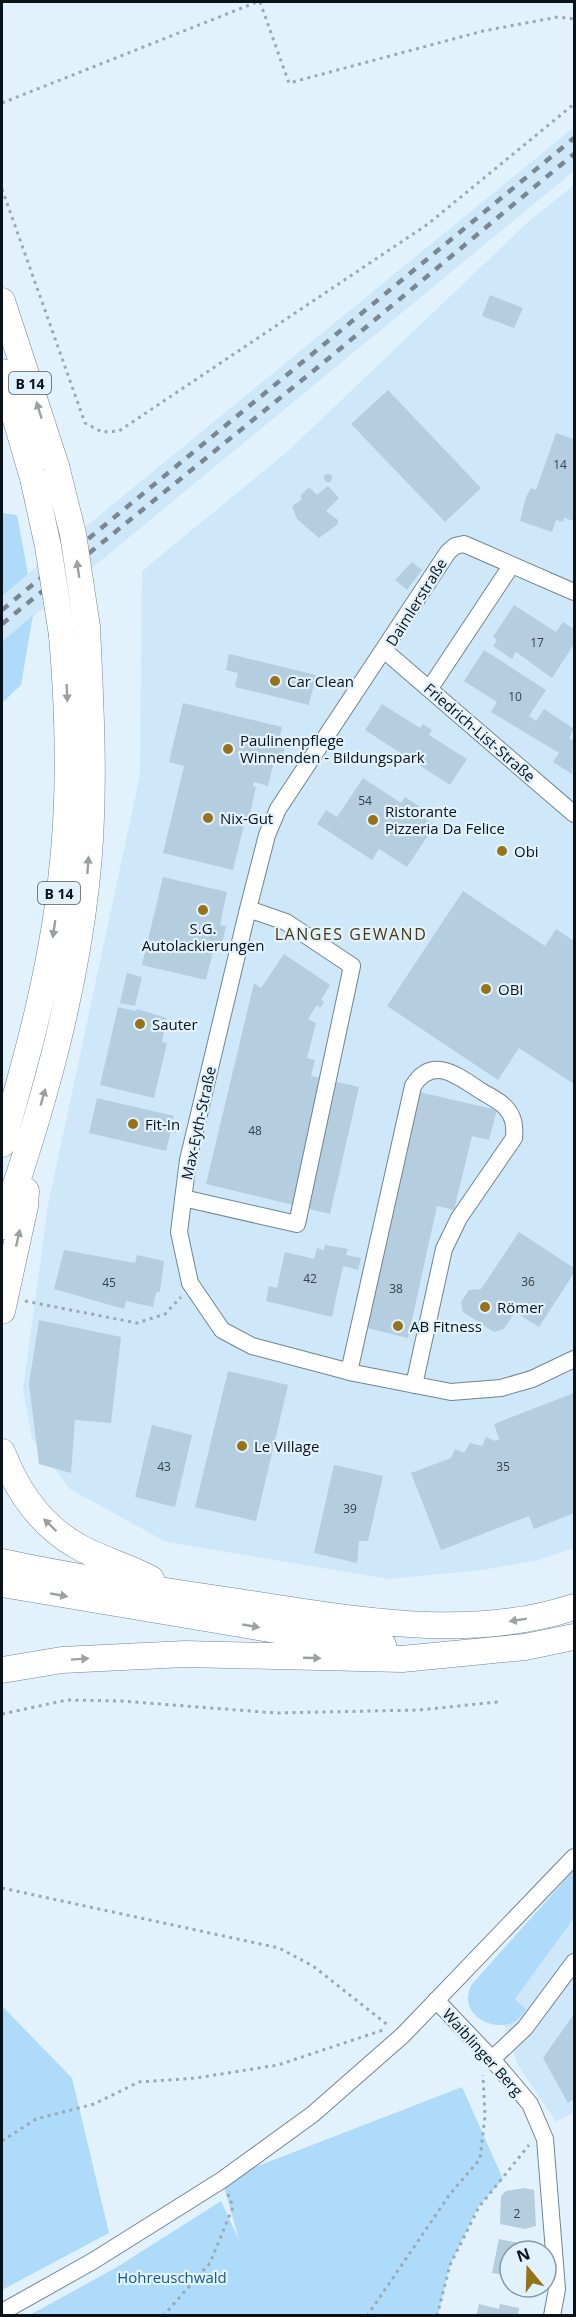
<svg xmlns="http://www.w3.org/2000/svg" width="576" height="2317" viewBox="0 0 576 2317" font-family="'Open Sans',sans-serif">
<rect width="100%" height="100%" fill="#e2f2fd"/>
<path fill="#cee8fa" d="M574 127V171L2 642V595Z
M574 185V1548L538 1560 483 1570 388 1579 166 1542 70 1489 32 1439 23 1390 48 1205 140 775 142 571 288 451 529 221Z
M574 1918V2112L556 2122 518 2065 504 2025 516 2021 527 2010 514 1999Z"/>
<path fill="#aedbf9" d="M2 513 17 515 28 574 2 596Z
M33 615 21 685 2 703V642Z
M574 1870V1918L515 1999 527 2010C524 2013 521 2017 517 2020 496 2035 455 2015 472 1984Z
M2 2006 72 2078 109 2233 2 2290Z
M462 2087 503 2179 478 2207 450 2265 438 2315 28 2316 117 2267 221 2201 239 2240 222 2180Z"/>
<path fill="#b4cddf" d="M490 295 523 308 514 328 482 316Z
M388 390 481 488 445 522 351 424Z
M556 433 574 439V521L564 518 563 522 556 520 552 532 520 521 526 497 531 488 536 490Z
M324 478a4 4 0 1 1 8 0a4 4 0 1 1-8 0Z
M328 486 339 498 326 511 338 520V524L319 538 297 519 292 506 302 499 300 496 309 487 317 495Z
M412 562 422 570 407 590 395 580Z
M514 605 556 632 563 622 574 629V644L552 678 516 652 512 659 493 646 497 640 493 637Z
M484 650 546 690 529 716 536 721 544 709 574 729 569 738 574 741 572 774 553 762 559 753 491 712 497 702 464 681Z
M229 654 316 675 309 705 235 687 238 673 226 670Z
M183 703 282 727 279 740 286 742 282 758 275 757 268 786 254 782 253 786 256 787 249 818 246 817 233 870 163 853 184 766 169 762Z
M382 704 420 728 423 724 432 730 429 735 467 759 450 785 365 730Z
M363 778 401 803 405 797 419 806 415 812 435 825 407 867 379 849 372 860 317 824 326 810 337 817Z
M163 877 227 892 220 925 226 926 221 949 214 947 206 980 142 965Z
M463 891 545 946 556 929 574 941V1084L519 1048 498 1080 387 1006Z
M284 954 330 985 321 1000 324 1002 320 1008 317 1005 308 1019 316 1023 307 1058 315 1060 311 1076 359 1087 330 1214 206 1184 254 983 261 988Z
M127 973 142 977 135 1006 120 1003Z
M118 1007 136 1011 137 1009 167 1018 162 1042 167 1043 154 1098 100 1085Z
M419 1092 497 1110 489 1140 472 1136 454 1210 437 1206 408 1338 363 1327Z
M97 1098 174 1116 172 1123 179 1126 176 1133 171 1131 166 1151 89 1133Z
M519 1232 574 1268V1273L539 1327 515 1312 504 1329 494 1332 463 1312 461 1302 469 1290 481 1289Z
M325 1245 348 1249 346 1255 361 1258 358 1270 343 1266 332 1317 266 1301 269 1286 277 1288 285 1252 314 1259 317 1248 324 1250Z
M64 1250 135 1263 137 1255 164 1261 160 1291 156 1293 153 1307 126 1301 124 1309 54 1289Z
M39 1320 121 1337 111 1423 75 1420 71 1473 39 1464 29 1384Z
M228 1371 288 1385 256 1521 195 1507Z
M574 1393V1513L534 1529 529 1516 441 1550 411 1473 451 1458 455 1449 464 1453 470 1443 482 1446 486 1437 495 1441 499 1439 494 1424Z
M152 1425 192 1435 175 1507 135 1497Z
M334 1465 383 1476 368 1541H359L357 1563 314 1553Z
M574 2014V2099L568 2103 543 2058Z
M524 2188 534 2190 536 2226 525 2229 500 2224 501 2196 506 2191Z
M499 2239 528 2245 527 2251H510V2276L492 2273Z
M479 2304 499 2309 500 2304 519 2308 518 2316H476Z"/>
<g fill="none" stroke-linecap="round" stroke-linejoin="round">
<g stroke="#6e8595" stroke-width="18">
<path id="minor" d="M574 592 464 544 455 546 448 552 278 809 267 835 248 909 188 1160 179 1232 190 1283 222 1330 252 1346 354 1373 451 1392 501 1388 532 1379 574 1359
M385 651 574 814
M430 688 511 566
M183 1198 297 1224 352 966 286 922 248 909
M349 1372 413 1086C433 1054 459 1077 481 1091 489 1096 500 1101 505 1107 514 1116 515 1126 514 1138L459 1218 444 1249 414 1385
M436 2000 492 2059 530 2104 545 2139 557 2289 552 2316
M492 2059 525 2028 574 1962
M2 2312 93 2261 222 2180 313 2114 403 2035 574 1857"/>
</g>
<g stroke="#6e8595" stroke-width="27">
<path id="highway" d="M2 301 56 466
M2 372 33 478
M2 1144C27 1058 51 971 61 881 71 799 69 717 62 635
M2 1226C40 1116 73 1002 86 886 96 800 91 713 87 627
M2 1311 25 1206 26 1191
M2 1452C17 1491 41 1526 79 1547 102 1560 128 1566 151 1579
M2 1562C81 1579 164 1591 245 1603 354 1619 467 1642 574 1607
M2 1584 276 1630 383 1645
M2 1670 62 1660 185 1654 402 1659 525 1647 574 1637"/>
</g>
<path stroke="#9ba9b2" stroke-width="3" stroke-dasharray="3 4.5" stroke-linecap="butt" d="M260 2 289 83 483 31 558 17 574 19
M2 103 257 2
M2 189 85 423 102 432 119 431 428 224 574 104
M25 1301 137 1323 165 1314 181 1297
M2 1714 67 1700 121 1701 276 1713 419 1710 498 1702
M2 1888 279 1948 313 1966 389 2026
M2 2141 36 2119 94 2104 139 2082 196 2078 278 2065 383 2030
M163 2316 210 2263 233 2207 228 2194
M367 2316 450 2194 480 2159 485 2116 483 2075
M437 2316 450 2265 479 2207 529 2145"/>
<use href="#minor" stroke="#fff" stroke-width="16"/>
<use href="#highway" stroke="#fff" stroke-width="26"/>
<path stroke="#7b8790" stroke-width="4.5" stroke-dasharray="8 8" stroke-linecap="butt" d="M2 610 574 138
M2 624 323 363 574 154"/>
<g stroke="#6e8595" stroke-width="27" stroke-linecap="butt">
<path id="highway-bridge" d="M56 466 73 534 87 627
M33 478 48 546 62 635"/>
</g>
<use href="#highway-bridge" stroke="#fff" stroke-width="26"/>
</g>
<defs><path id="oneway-solid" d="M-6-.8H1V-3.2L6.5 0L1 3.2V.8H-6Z" transform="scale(1.5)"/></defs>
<g fill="#9da0a3">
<use href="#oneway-solid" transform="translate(39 410) rotate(-107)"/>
<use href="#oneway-solid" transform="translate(78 569) rotate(-98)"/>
<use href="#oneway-solid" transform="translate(67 693) rotate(87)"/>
<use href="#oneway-solid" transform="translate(88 865) rotate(-86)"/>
<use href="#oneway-solid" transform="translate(54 929) rotate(98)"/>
<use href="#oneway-solid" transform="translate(43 1097) rotate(-74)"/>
<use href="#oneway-solid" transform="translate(18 1238) rotate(-77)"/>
<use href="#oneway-solid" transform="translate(50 1525) rotate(-136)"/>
<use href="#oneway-solid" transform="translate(59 1595) rotate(10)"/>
<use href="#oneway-solid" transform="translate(518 1620) rotate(171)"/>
<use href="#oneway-solid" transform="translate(251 1626) rotate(10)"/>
<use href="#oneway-solid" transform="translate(312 1658) rotate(2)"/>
<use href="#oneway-solid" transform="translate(80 1659) rotate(-4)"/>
</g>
<g fill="#94731b" stroke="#e2f2fd" stroke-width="2">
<circle cx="275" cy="681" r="6"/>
<circle cx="228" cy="749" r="6"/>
<circle cx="208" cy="818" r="6"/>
<circle cx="373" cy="820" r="6"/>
<circle cx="502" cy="851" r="6"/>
<circle cx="203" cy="910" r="6"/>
<circle cx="486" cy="989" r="6"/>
<circle cx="140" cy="1024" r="6"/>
<circle cx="133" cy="1124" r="6"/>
<circle cx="485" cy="1307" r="6"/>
<circle cx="398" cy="1326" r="6"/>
<circle cx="242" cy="1446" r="6"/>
</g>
<g text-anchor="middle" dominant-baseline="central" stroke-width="4.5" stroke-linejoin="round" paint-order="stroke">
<g font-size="12" fill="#34414a">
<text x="560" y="464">14</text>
<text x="537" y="642">17</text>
<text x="515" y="696">10</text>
<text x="365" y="800">54</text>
<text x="255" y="1130">48</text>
<text x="310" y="1278">42</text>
<text x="528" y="1281">36</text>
<text x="109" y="1282">45</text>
<text x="396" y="1288">38</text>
<text x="164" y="1466">43</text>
<text x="503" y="1466">35</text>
<text x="350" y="1508">39</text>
<text x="517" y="2213">2</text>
</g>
<g fill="#e2f2fd" stroke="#4a555d" stroke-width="1.5">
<rect x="9" y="372" width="42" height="22" rx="4.5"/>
<rect x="38" y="882" width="42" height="22" rx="4.5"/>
</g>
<g font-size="14" font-weight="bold" fill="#091218">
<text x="30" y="383">B 14</text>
<text x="59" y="893">B 14</text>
</g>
<g font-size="15" fill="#091218" stroke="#e2f2fd">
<text transform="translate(416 602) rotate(-58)">Daimlerstraße</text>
<text transform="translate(480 732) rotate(41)">Friedrich-List-Straße</text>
<text transform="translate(198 1123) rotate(-78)">Max-Eyth-Straße</text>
<text transform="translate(483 2052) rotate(48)">Waiblinger Berg</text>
</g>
<g font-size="15" fill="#091218" stroke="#e2f2fd" text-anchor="start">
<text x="287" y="681">Car Clean</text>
<text x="240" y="740">Paulinenpflege<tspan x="240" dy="17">Winnenden - Bildungspark</tspan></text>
<text x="385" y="811">Ristorante<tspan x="385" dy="17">Pizzeria Da Felice</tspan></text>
<text x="220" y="818">Nix-Gut</text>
<text x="514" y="851">Obi</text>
<text x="203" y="928" text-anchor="middle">S.G.<tspan x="203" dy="17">Autolackierungen</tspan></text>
<text x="498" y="989">OBI</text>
<text x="152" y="1024">Sauter</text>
<text x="145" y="1124">Fit-In</text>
<text x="497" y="1307">Römer</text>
<text x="410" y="1326">AB Fitness</text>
<text x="254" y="1446">Le Village</text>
</g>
<g font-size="15" fill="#115c84" stroke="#e2f2fd">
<text x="172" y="2277">Hohreuschwald</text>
</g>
<g font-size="16" letter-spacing="1.5" fill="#483810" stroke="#e2f2fd">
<text x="351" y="934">LANGES GEWAND</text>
</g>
</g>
<rect width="576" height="2317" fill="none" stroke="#091218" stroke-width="6"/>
<g transform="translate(528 2269) rotate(341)"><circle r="28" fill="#e2f2fd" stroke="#8b98a1" stroke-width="1.5"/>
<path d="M0-4.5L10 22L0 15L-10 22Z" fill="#94731b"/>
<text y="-9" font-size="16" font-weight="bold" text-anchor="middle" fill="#091218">N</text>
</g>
</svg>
